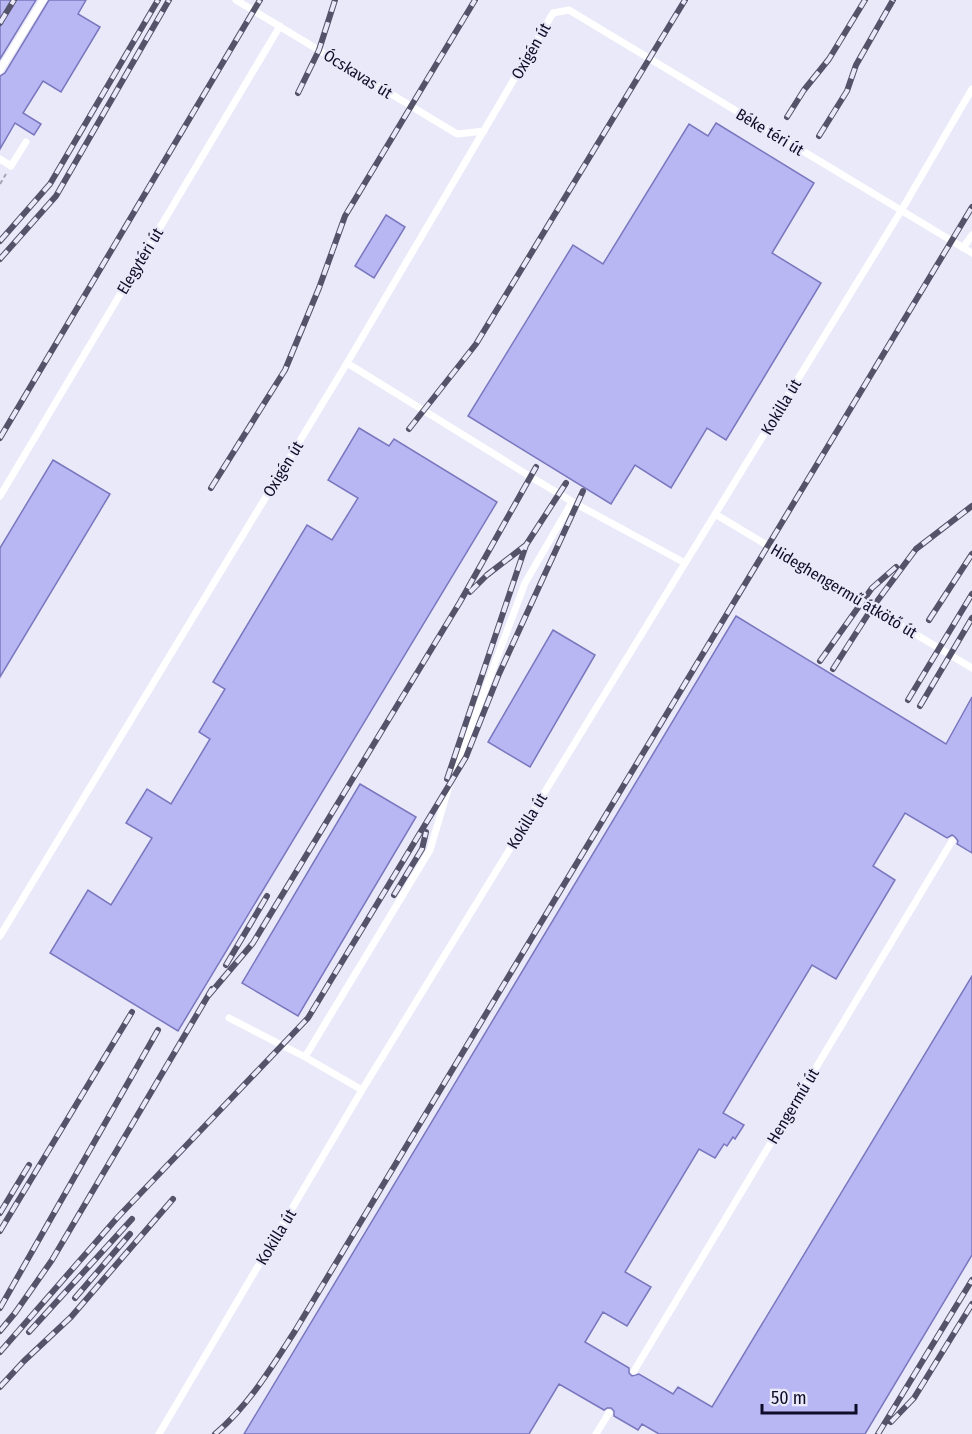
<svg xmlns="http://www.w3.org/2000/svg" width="972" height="1434" viewBox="0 0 972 1434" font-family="'Fira Sans Condensed',sans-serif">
<rect width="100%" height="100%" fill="#e9e9f9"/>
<path fill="#b8b7f4" stroke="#7a77be" stroke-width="1.5" d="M0 0H36L0 59Z
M49 0H86L78 14 100 27 61 92 43 81 23 113 41 124 34 135 15 123 0 149V76L5 73Z
M716 123 814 183 772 253 821 283 726 440 707 428 671 488 635 465 611 504 468 416 573 245 603 264 689 124 708 136Z
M386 215 405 227 374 278 355 266Z
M359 428 389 446 394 439 497 502 178 1031 50 953 88 890 111 905 152 838 126 823 147 789 171 804 210 739 199 732 225 689 213 682 307 525 332 540 358 498 328 480Z
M53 460 110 494 0 677V548Z
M736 616 946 744 972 697V853L957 844 958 841 955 837 952 835 947 838 905 813 873 866 895 880 836 979 812 965 723 1113 744 1125 735 1139 733 1137 727 1146 724 1144 715 1158 699 1149 625 1272 651 1287 627 1326 603 1312 585 1342 629 1368V1373L632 1376 639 1374 673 1394 678 1387 712 1407 972 976V1255L865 1434H659L642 1424 638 1430 614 1416V1411L611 1408H607L604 1410 559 1384 529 1434H244Z
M553 630 595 655 530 767 488 742Z
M360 784 416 817 298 1016 242 983Z"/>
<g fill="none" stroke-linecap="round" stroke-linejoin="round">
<path stroke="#a5a4b7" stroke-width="2" stroke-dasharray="4.5 3" stroke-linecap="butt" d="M0 184 6 174"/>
<path stroke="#fff" stroke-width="7" d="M236 0 457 134 484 131
M0 70 43 0
M0 159 11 166 26 142
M963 248 972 235
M347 363 531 477 578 505 685 563
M0 496 280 26
M715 514 972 668
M0 936 347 363 553 13 569 10 972 253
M229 1018 305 1057 362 1090
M305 1057 430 850 449 786 525 583 572 502
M634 1371 952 841
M159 1434 362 1090 901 211 972 89
M596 1434 609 1413"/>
<g stroke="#55536a" stroke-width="6">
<path id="rail" d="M0 23 14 0
M298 93 319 50 335 0
M787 117 804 90 829 59 865 0
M819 136 847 91 856 65 893 0
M0 241 50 184 158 0
M0 259 56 196 169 0
M409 429 476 344 685 0
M0 438 260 0
M211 488 285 370 319 288 345 216 475 0
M470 592 487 575 526 545 566 483
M929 620 972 554
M820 661 872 588 896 567
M833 669 872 608 916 549 972 506
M908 700 972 594
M920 706 972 618
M447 779 526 545
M394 895 422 849 426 832
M226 965 267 896
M208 996 253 943 460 602 536 467
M0 1213 29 1165
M0 1231 132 1012
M75 1298 130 1234
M0 1308 158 1030
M0 1331 15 1313 52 1260 212 989
M29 1332 132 1219
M0 1352 117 1218 308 1018 466 757 499 674 583 491
M0 1387 24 1361 71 1317 173 1199
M891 1422 914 1398 972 1304
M215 1434C249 1405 271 1368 295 1331L972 207
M878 1434 972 1280"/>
</g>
<use href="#rail" stroke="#e9e9f9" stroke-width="4" stroke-dasharray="11" stroke-linecap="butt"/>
</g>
<g text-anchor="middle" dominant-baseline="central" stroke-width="4.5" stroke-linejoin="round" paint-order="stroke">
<g font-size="16" fill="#0f0c27" stroke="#e9e9f9">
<text transform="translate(531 51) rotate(-60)">Oxigén út</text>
<text transform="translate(358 74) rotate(32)">Ócskavas út</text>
<text transform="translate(770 132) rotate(31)">Béke téri út</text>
<text transform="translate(140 261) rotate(-59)">Elegytéri út</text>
<text transform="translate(781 407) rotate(-59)">Kokilla út</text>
<text transform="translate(283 469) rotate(-59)">Oxigén út</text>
<text transform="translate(844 591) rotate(31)">Hideghengermű átkötő út</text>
<text transform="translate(527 821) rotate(-59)">Kokilla út</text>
<text transform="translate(793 1106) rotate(-59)">Hengermű út</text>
<text transform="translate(276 1237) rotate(-59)">Kokilla út</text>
</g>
</g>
<path d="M762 1404v9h94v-9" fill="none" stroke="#0f0c27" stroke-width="3"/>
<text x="771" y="1404" font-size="18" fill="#0f0c27" stroke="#e9e9f9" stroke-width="4.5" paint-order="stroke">50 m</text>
</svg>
